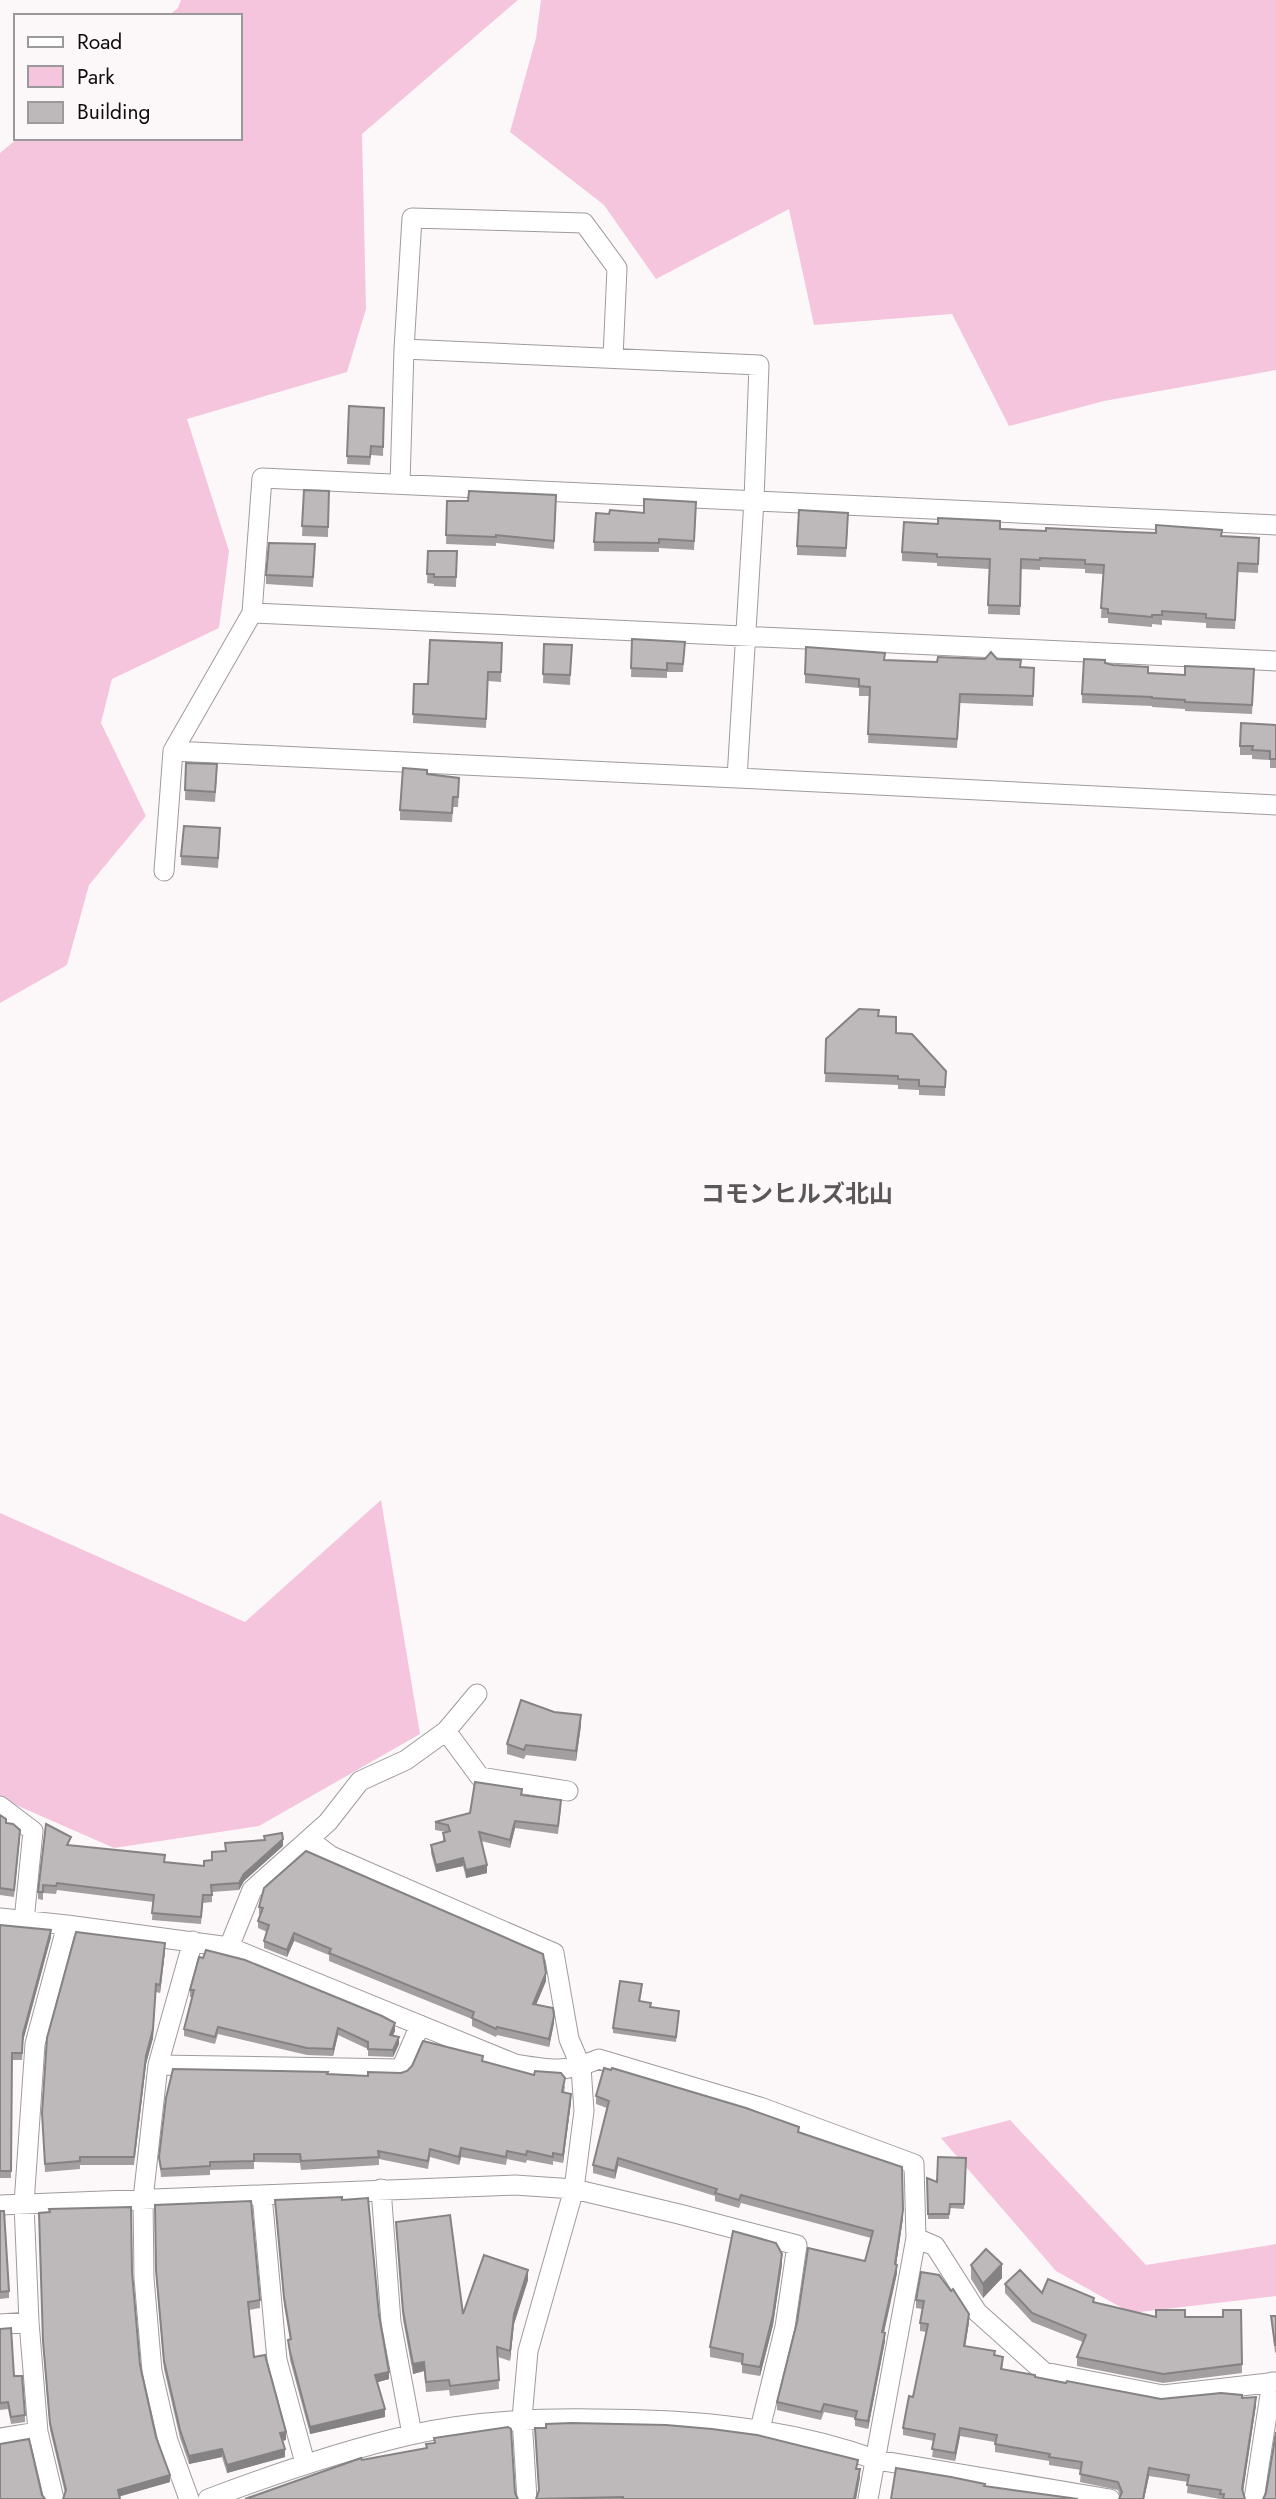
<svg xmlns="http://www.w3.org/2000/svg" width="1276" height="2499" viewBox="0 0 1276 2499" font-family="Jost,'Noto Sans JP',sans-serif">
<rect width="100%" height="100%" fill="#fcf8fa"/>
<path fill="#f4c5dc" d="M181 0H518L362 134 366 309 347 372 187 419 229 551 219 628 112 679 101 723 146 816 89 885 67 965 0 1003V153L18 138H240V16H168L178 8Z
M541 0H1276V370L1104 401 1009 426 952 314 814 325 789 209 656 279 604 205 510 132 536 38Z
M381 1500 420 1734 259 1826 114 1848 0 1798V1513L245 1622Z
M1010 2120 1146 2265 1276 2244V2296L1131 2313 1056 2271 941 2138Z"/>
<g fill="none" stroke-linecap="round" stroke-linejoin="round">
<g stroke="#9f9b9d" stroke-width="21">
<path id="minor" d="M404 349 412 218 584 223 617 268 613 358
M1276 525 262 478 252 613 1276 661
M252 613 173 751 737 778 754 500 759 365 404 349 400 484
M737 778 1276 805
M164 871 173 751
M446 1731 480 1777 568 1791
M0 1806 33 1831 24 1921
M310 1840 331 1856 554 1953 569 2039 581 2067 584 2111 574 2189 528 2351 522 2418 527 2499
M0 1918 67 1925 229 1947 515 2064C551 2070 565 2073 599 2059L760 2107 914 2164 916 2238 868 2499
M229 1947 252 1890 328 1822 360 1781 406 1760 446 1731 477 1694
M158 2065 401 2069 420 2025
M381 2189 391 2322 412 2434
M262 2195 277 2360 305 2463
M0 2205 515 2185 574 2189 679 2214 797 2245 785 2327 760 2429
M916 2238 935 2246 977 2312 1044 2372 1163 2395 1276 2382
M0 2324 29 2322
M0 2438 38 2432
M54 2499 38 2432 29 2322 24 2204 35 2044 67 1925
M189 2499 168 2441 152 2371 144 2278 143 2199 158 2065 193 1941
M208 2499C274 2474 341 2451 410 2435 470 2421 533 2418 595 2419 691 2419 785 2427 877 2460L1110 2499
M1254 2499 1272 2382"/>
</g>
<use href="#minor" stroke="#fff" stroke-width="19"/>
</g>
<path fill="#a39fa1" d="M349 406 384 408 383 456 371 455 370 465 347 464Z
M304 490 329 491 328 537 302 536Z
M556 495 554 549 496 543V546L446 544 447 501H468Z
M696 511 694 550 659 548V552L594 551V542L609 514Z
M848 522 846 557 797 555V546Z
M938 524 1046 531 1127 532 1259 538 1258 573 1238 572 1235 629 1206 628V623L1162 620V625L1152 624V627L1108 623V618H1101L1103 574 1085 573V569L1040 567V570L1021 569 1020 615 988 614 989 569 937 566V563L902 561V552Z
M428 551H457L456 587 434 586V584L427 583Z
M315 553 313 587 266 584V575Z
M632 639 685 642 683 672H667V678L631 677Z
M502 643 501 682 488 681 486 728 413 723 414 684H428Z
M544 644 572 645 570 685 543 683Z
M997 659 1021 667 1034 668 1033 706 960 703 957 748 868 743 870 696H859V688L805 683V674L884 660 937 662Z
M1105 663 1148 673 1254 678 1252 714 1185 711V709L1152 707V706L1082 703V694Z
M1276 725V768H1270V760L1252 759V755H1240V746Z
M186 763 217 774 215 802 185 800Z
M427 774 459 788 458 807H453L452 822 400 820V810Z
M220 838 218 868 181 865V856Z
M878 1016 896 1033 946 1071 945 1096 919 1095V1090L898 1089V1085L825 1082 826 1039Z
M581 1725 576 1761 526 1755 524 1759 507 1754V1744Z
M522 1795 561 1808 558 1834 515 1828 510 1848 481 1841 487 1873 466 1878 463 1866 436 1872 431 1853V1845L443 1842V1833L446 1832 435 1830V1822L470 1813Z
M0 1815 20 1837 14 1897 0 1895Z
M264 1836 283 1846 244 1881 239 1890 212 1892V1902L203 1903 201 1924 152 1920 153 1902 57 1890 56 1894 43 1893V1900L38 1899V1892L71 1844 70 1845 165 1863 204 1866 225 1851 264 1840Z
M259 1907 546 1981 536 2005 554 2023 549 2047 497 2035 496 2037 472 2026V2019L329 1961V1955L294 1941 287 1957 264 1948V1941L267 1932 258 1928V1921L260 1915 259 1914Z
M0 1925 51 1937 23 2041 22 2060H12L11 2178H0Z
M165 1951 160 1993 156 1992 153 2038 146 2064 134 2165H80V2169L45 2172 42 2113Z
M642 1989 640 2001 650 2007 679 2016 676 2042 613 2033V2028Z
M190 1990 395 2031 393 2035 399 2044 393 2057 368 2056V2049L338 2035 333 2056 307 2055 218 2034 215 2044 184 2036V2029L193 1997H190Z
M483 2061 565 2086 564 2093 571 2102 563 2163 553 2161V2165L527 2160 526 2163 507 2159 506 2165 461 2157 459 2165 430 2157 428 2169 379 2159V2165L301 2170 300 2163 254 2162V2169L210 2170V2175L161 2177 159 2157 328 2074 368 2076 401 2073Z
M596 2096 799 2132 903 2218 896 2265 897 2273 884 2333 885 2341 868 2429 855 2426V2418L824 2412 821 2420 777 2410V2402L865 2261 871 2238 741 2203 739 2208 715 2201V2196L618 2166 615 2179 593 2173V2165L607 2108 596 2104Z
M966 2158 964 2209 950 2208 949 2219H928L927 2178 937 2182Z
M275 2200H342L379 2315 389 2379 377 2382 385 2417 310 2434 290 2360 288 2340H290L284 2305Z
M155 2205 260 2300V2308L249 2310 254 2357 286 2440 282 2441 285 2457 227 2473 222 2457 189 2464 180 2438 164 2369 156 2277Z
M0 2211 9 2291V2298L0 2299Z
M39 2213 132 2272 140 2365 156 2437 170 2482 119 2496 65 2493 50 2430 43 2348Z
M396 2222 463 2314 528 2280 514 2324 510 2361 498 2357 499 2389 450 2396 449 2390 426 2392 424 2371 413 2374 403 2320Z
M782 2264 773 2325 760 2376 742 2373V2363L710 2357V2347Z
M971 2265 1002 2278 983 2298 971 2279Z
M921 2272 969 2322 965 2346 995 2355 1003 2365 1002 2369 1035 2377 1161 2399 1242 2398 1256 2405 1243 2492 1245 2499H1220L1187 2493 1188 2482 1149 2476 1144 2499H1119L1120 2496 1118 2490 1080 2482 1081 2470 1049 2465V2461L995 2452V2442L960 2436 955 2461 932 2457 934 2441 903 2435V2428L913 2397 927 2332 920 2331V2323L922 2309 916 2308V2300Z
M1005 2284 1042 2293 1094 2302 1156 2317H1223L1241 2310 1242 2373 1163 2383 1077 2366V2357L1083 2342 1032 2322 1005 2293Z
M1271 2316H1276V2352L1275 2353Z
M0 2329 25 2415V2422L11 2424 8 2409 0 2410Z
M858 2469 860 2477 856 2499H536Z"/>
<path fill="#848283" d="M581 1715V1725L576 1761V1751Z
M515 1821V1828L510 1848V1840Z
M283 1839V1846L244 1881 239 1890V1883L244 1874Z
M463 1858V1866L436 1872V1865Z
M487 1865V1873L466 1878V1870Z
M51 1930V1937L23 2041 22 2060 23 2034Z
M294 1933V1941L287 1957V1950Z
M165 1943V1951L160 1993V1985Z
M546 1973V1981L533 2012V2004Z
M156 1984 153 2038 146 2064 134 2165 146 2056Z
M554 2016V2023L549 2047V2039Z
M395 2023V2031L390 2042V2035Z
M338 2028V2035L333 2056V2049Z
M399 2037V2044L393 2057V2050Z
M571 2094V2102L563 2163V2155Z
M461 2148V2157L459 2165V2157Z
M618 2158V2166L615 2179V2171Z
M903 2210V2218L895 2272V2264Z
M782 2254V2264L773 2325 760 2376V2367Z
M1002 2264V2278L983 2298V2284Z
M897 2265V2273L882 2340V2332Z
M528 2270V2280L514 2324 510 2361V2351L514 2314Z
M969 2314V2322L964 2354V2346Z
M885 2333V2341L868 2429V2421Z
M424 2362V2371L413 2374V2364Z
M389 2372V2379L375 2383V2375Z
M1256 2397V2405L1242 2497V2489Z
M385 2409V2417L310 2434V2427Z
M960 2428V2436L955 2461V2453Z
M286 2432V2440L280 2441V2433Z
M222 2449V2457L189 2464V2456Z
M285 2449V2457L227 2473V2465Z
M1149 2468V2476L1144 2499H1143Z
M860 2469V2477L856 2499H854Z
M170 2475V2482L118 2497V2490Z"/>
<path fill="#bdb9bb" stroke="#848283" stroke-width="2" d="M349 406 384 408 383 447 371 446 370 457 347 456Z
M304 490 329 491 328 527 302 526Z
M469 491 556 495 554 541 496 535V537L446 535 447 501H468Z
M644 499 696 502 694 541 659 539V543L594 542 596 513 609 514 610 510 644 513Z
M799 510 848 513 846 548 797 546Z
M938 518 1000 521V529L1046 531V528L1127 532 1156 533V525L1222 530 1221 536 1259 538 1258 564 1238 563 1235 620 1206 618V614L1162 611V615H1152V617L1108 613V609L1101 608 1104 565 1085 564V560L1040 558V560L1021 559 1020 606 988 605 990 559 937 557V554L902 552 904 522 938 524Z
M269 543 315 544 313 577 266 575Z
M428 551H457L456 577H434V574H427Z
M632 639 685 642 683 664 667 663V670L631 668Z
M430 640 502 643 501 672H488L486 719 413 714 414 684H428Z
M544 644 572 645 570 675 543 674Z
M806 647 885 653 884 660 937 662 938 657 985 659 991 652 997 659 1021 660 1020 667 1034 668 1033 696 960 694 957 739 868 734 870 687 859 686V679L805 674Z
M1084 659 1105 660V663L1113 665 1148 667V673L1185 675V666L1254 669 1252 705 1185 702V700L1152 698V697L1082 694Z
M1241 723 1276 725V759H1270V751L1252 750 1253 746H1240Z
M186 763 217 764 215 792 185 790Z
M403 768 427 770V774L459 778 458 797H453L452 813 400 810Z
M184 826 220 828 218 858 181 856Z
M859 1009 879 1010 878 1016 896 1017V1033L912 1034 946 1071 945 1087 919 1086V1080L898 1079V1076L825 1073 826 1039Z
M521 1700 554 1712 581 1715 576 1751 526 1745 524 1750 507 1744Z
M475 1782 522 1789 521 1795 561 1800 558 1826 515 1821 510 1840 479 1832 487 1865 466 1870 463 1858 436 1865 431 1845 445 1841 443 1833 450 1831 448 1825 435 1822 470 1813Z
M0 1815 6 1819V1823L13 1824 20 1830 14 1890 0 1888Z
M46 1824 71 1837 67 1845 165 1855 164 1862 204 1866V1861L212 1860V1852L226 1851 225 1843 265 1840 264 1836 282 1833 283 1839 244 1874 239 1883 211 1885 212 1895H203L201 1917 152 1913 154 1895 57 1883 56 1886 43 1885V1892H38Z
M306 1851 543 1954 546 1973 533 2004 553 2008 554 2016 549 2039 497 2027 496 2029 472 2018 474 2012 329 1953 331 1949 294 1933 287 1950 264 1941 269 1925 258 1921 263 1908 259 1907 264 1888Z
M0 1925 51 1930 23 2034 22 2053H12L11 2171H0Z
M76 1932 165 1943 160 1985 156 1984 153 2029 146 2056 134 2157H80V2161L45 2164 42 2113 47 2038Z
M206 1950 245 1960 382 2016 395 2023 390 2035 399 2037 393 2050 368 2049V2042L338 2028 333 2049 307 2048 218 2027 215 2037 184 2029 194 1990H190L199 1957 203 1958Z
M620 1981 642 1984 639 2001 651 2003 650 2007 679 2011 676 2037 613 2028Z
M423 2041 483 2056 482 2061 534 2075 535 2071 561 2073 565 2078 562 2092 571 2094 563 2155 553 2153V2157L527 2151 526 2155 507 2151 506 2157 461 2148 459 2157 430 2149 428 2161 378 2151 379 2157 301 2161 300 2154H254V2161L210 2162V2166L161 2169 159 2157 166 2098 173 2069 328 2072 327 2074 368 2076V2072L401 2073 407 2071 412 2066Z
M604 2068 611 2070 612 2068 746 2108 799 2127 798 2132 902 2167 903 2210 895 2264 897 2265 882 2332 885 2333 868 2421 855 2419 857 2411 824 2404 821 2412 777 2402 797 2322 808 2248 865 2261 873 2231 741 2195 739 2200 715 2193 717 2189 618 2158 615 2171 593 2165 609 2101 596 2096Z
M938 2157 966 2158 964 2204H950L949 2214H928L927 2178 937 2182Z
M342 2197V2200L368 2198 379 2315 389 2372 375 2375 385 2409 310 2427 290 2352 288 2340 291 2339 284 2297 275 2200Z
M251 2201 260 2300 248 2302 254 2357 265 2355 286 2432 280 2433 285 2449 227 2465 222 2449 189 2456 180 2430 164 2361 156 2270 155 2205Z
M131 2207 132 2272 140 2365 156 2437 170 2475 118 2490 120 2499H63L66 2490 50 2423 43 2341 39 2213 50 2212 49 2209Z
M0 2211H4L9 2291 0 2292Z
M450 2215 463 2314 484 2255 528 2270 514 2314 510 2351 497 2347 499 2380 450 2386 449 2380 426 2382 424 2362 413 2364 403 2311 396 2222Z
M733 2231 776 2243 782 2254 773 2315 760 2367 742 2364 743 2354 710 2347Z
M986 2249 1002 2264 983 2284 971 2265Z
M1020 2270 1042 2293 1048 2279 1094 2298 1093 2302 1156 2317V2310H1185V2317H1223V2310H1241L1242 2364 1163 2374 1077 2357 1086 2335 1032 2313 1005 2284Z
M921 2272 939 2275 951 2291 953 2289 969 2314 964 2346 995 2351 994 2355 1003 2357 1001 2369 1035 2375V2377L1066 2383 1067 2381 1161 2399 1221 2393 1242 2395V2398L1256 2397 1242 2489 1245 2499H1223L1224 2494H1220L1221 2490 1187 2485 1189 2475 1149 2468 1143 2499H1119L1122 2492 1118 2482 1080 2474 1082 2462 1049 2457 1050 2454 995 2444 997 2435 960 2428 955 2453 932 2449 935 2434 903 2428 909 2396 913 2397 928 2324 920 2323 924 2301 916 2300Z
M1271 2316H1276V2345H1275Z
M11 2328 14 2376H22L25 2415 11 2417 8 2402 0 2403V2329Z
M572 2423 666 2425 712 2429 757 2435 858 2460 856 2469H860L854 2499H623V2497L536 2499 539 2490 535 2428H546V2424Z
M508 2427 511 2429 515 2493 518 2499H245L361 2458 362 2460 427 2448 426 2444 435 2443 434 2438Z
M1276 2432V2499H1263L1266 2493Z
M29 2439 42 2495 45 2499H0V2444Z
M896 2468 951 2477 985 2484 984 2486 1078 2499H891Z"/>
<g text-anchor="middle" dominant-baseline="central" stroke-width="6" stroke-linejoin="round" paint-order="stroke">
<g font-size="24" font-weight="bold" fill="#5a5758" stroke="#fcf8fa">
<text x="797" y="1193">コモンヒルズ北山</text>
</g>
</g>
<rect x="14" y="14" width="228" height="126" fill="#fcf8fa" stroke="#9c999b" stroke-width="2"/>
<rect x="28" y="37" width="35" height="10" fill="#ffffff" stroke="#9c999b" stroke-width="2"/>
<text x="77" y="49" font-size="21" fill="#0d0b0c">Road</text>
<rect x="28" y="66" width="35" height="21" fill="#f4c5dc" stroke="#9c999b" stroke-width="2"/>
<text x="77" y="84" font-size="21" fill="#0d0b0c">Park</text>
<rect x="28" y="102" width="35" height="21" fill="#bdb9bb" stroke="#9c999b" stroke-width="2"/>
<text x="77" y="119" font-size="21" fill="#0d0b0c">Building</text>
</svg>
